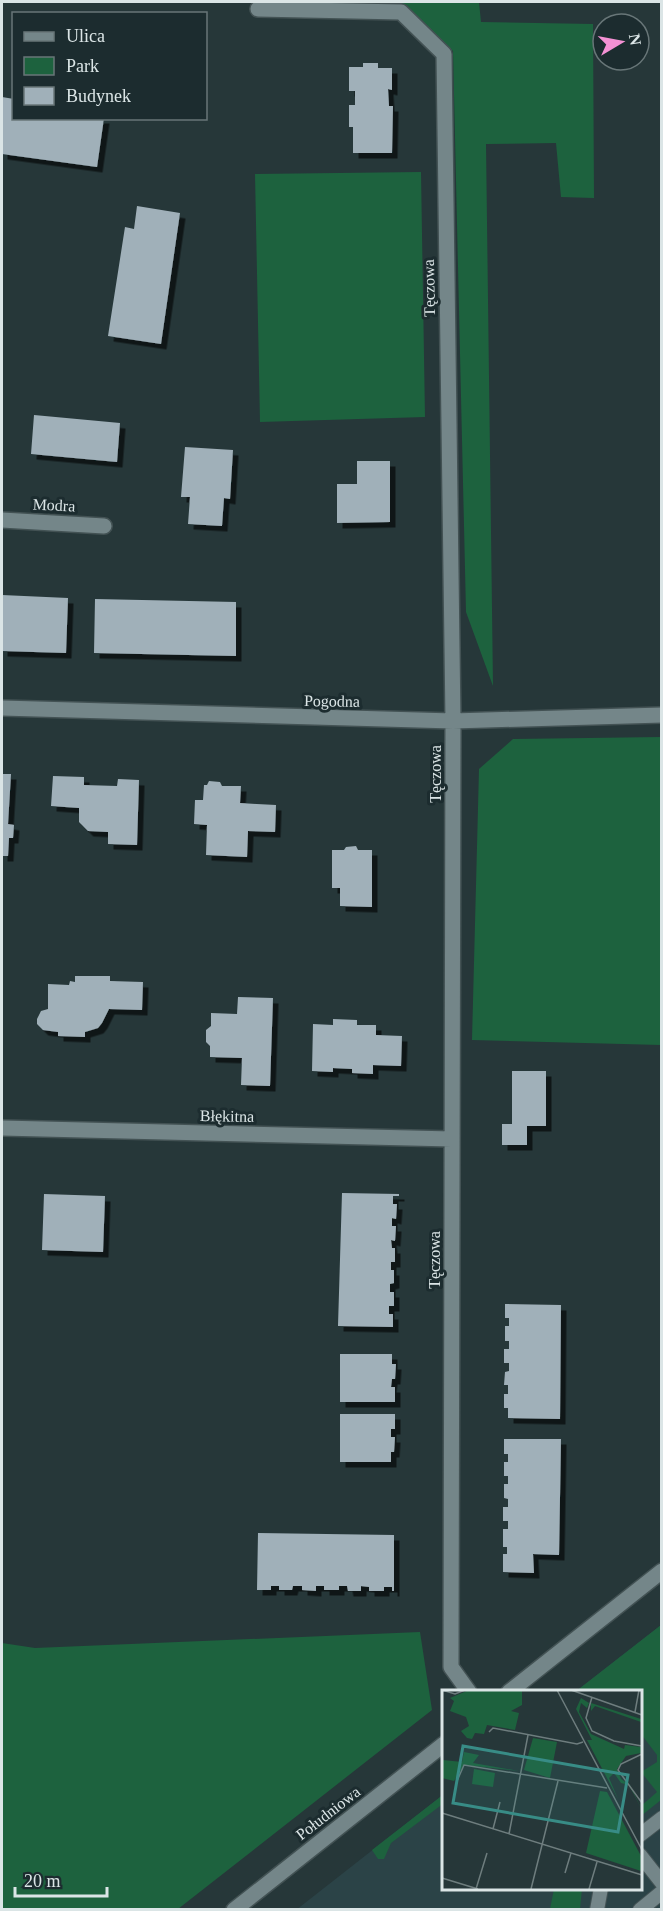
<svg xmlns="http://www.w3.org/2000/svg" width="663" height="1911" viewBox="0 0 663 1911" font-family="'Times New Roman',serif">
<defs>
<filter id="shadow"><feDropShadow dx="5.5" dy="5.5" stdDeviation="0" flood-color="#0009"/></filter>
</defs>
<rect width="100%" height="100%" fill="#263739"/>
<path fill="#2b4347" d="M661 1625V1909L296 1910 444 1794V1888H640V1692H575Z"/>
<path fill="#1d623e" d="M398 2H479L481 22 593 24 594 198 561 197 556 143 486 144 493 686 466 612 453 51Z
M421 172 425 417 260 422 255 174Z
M661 737V1045L472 1040 479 769 513 739Z
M661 1625V1800L641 1816V1806L657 1792 641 1772 657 1762V1755L641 1734 640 1692H575Z
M420 1632 432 1710 178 1909H2V1643L35 1648Z
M444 1794V1803L391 1843 384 1859H378L372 1850Z
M554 1889H582L580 1909H550Z"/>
<path fill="#a0b0b9" filter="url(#shadow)" d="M363 63H378V68H392V90L388 89 389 106H393L392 153H353V127H349V105H355V91H349V67H363Z
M2 97 14 99V118H104L97 167 2 154Z
M137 206 180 213 161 344 108 336 125 227 134 229Z
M34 415 120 423 117 462 31 454Z
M185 447 233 450 230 499 224 498 222 526 188 524 190 497H181Z
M357 461H390V522L337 523V484H357Z
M2 595 68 598 66 653 2 651Z
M95 599 236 602V656L94 653Z
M2 774H11L8 824 14 825 13 838H9L8 856H2Z
M53 776 84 777V785L117 786 118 779 139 780 137 845 108 844V832L88 831 79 822V808L51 806Z
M209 781 220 782 222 786H241L240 803 276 805 275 832 248 831 247 857 206 855 207 825 194 824 195 800H203L204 785H207Z
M356 846 358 850H372V907L340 906V888H332V850H344L346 847Z
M75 976H110V981L143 982 142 1010 109 1009 102 1023 98 1028 85 1032V1037L58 1036V1032L43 1030 37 1024V1019L41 1011 48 1009V984L69 985 70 981 75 982Z
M238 997 273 998 270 1086 241 1085 242 1058 210 1057V1046L206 1042V1030L211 1026V1013L237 1014Z
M333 1019 357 1020V1025H376V1035L402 1036 401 1066 373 1065V1074L352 1073V1069L333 1068V1072L312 1071 313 1024 333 1025Z
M512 1071H546V1126H527V1145H502V1124H512Z
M342 1193 399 1194V1196H393V1204H397L396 1219 392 1218V1226H396L395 1241 391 1240 392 1248H395V1262H391V1270H394V1283L390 1284V1292H394V1306H389V1314H393V1327L338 1326Z
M44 1194 105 1196 103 1252 42 1250Z
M505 1304 561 1305 560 1419 508 1418V1408H504V1394H508V1385H504L505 1372 509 1371V1363H504V1349H509V1341H505V1326H509V1318H505Z
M340 1354H392V1364H396L395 1379H392L391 1387H395V1402H340Z
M340 1414H395V1429H391V1437H395L394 1452H391V1462H340Z
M504 1439H561L559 1555 533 1554 534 1573 503 1572V1554H507V1547H503V1529H508V1521H503V1507H508V1499L504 1498V1484H508V1476H504V1462H508V1454H504Z
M258 1533 394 1535V1591H392V1587H384V1591H369V1587L361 1586V1591H348L347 1586H339V1590H324V1586H316V1591L302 1590V1586H293L292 1590H279V1586H271V1590H257Z"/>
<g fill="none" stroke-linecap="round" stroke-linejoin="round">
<g stroke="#435254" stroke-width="16">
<path id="service" d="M640 1835 662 1818
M640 1855 662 1883
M597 1910 601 1888
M640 1910 662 1892"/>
</g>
<g stroke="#435254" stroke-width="18">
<path id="minor" d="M258 9 401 12 444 54 453 721 451 1667 469 1692
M2 520 104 526
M2 708 453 721 662 715
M2 1128 452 1139"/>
</g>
<g stroke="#435254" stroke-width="18">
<path id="tertiary" d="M509 1692 662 1571
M234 1910 444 1744"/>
</g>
<use href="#service" stroke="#748689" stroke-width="14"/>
<use href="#minor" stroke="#748689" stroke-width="15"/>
<use href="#tertiary" stroke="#748689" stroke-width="15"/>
</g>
<g text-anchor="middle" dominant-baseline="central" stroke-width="6" stroke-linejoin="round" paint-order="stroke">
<g font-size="16" fill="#dbe5e6" stroke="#1c2c2f">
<text transform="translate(429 288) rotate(-91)">Tęczowa</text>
<text transform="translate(54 505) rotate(3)">Modra</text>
<text transform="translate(332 701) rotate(1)">Pogodna</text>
<text transform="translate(435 774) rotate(-90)">Tęczowa</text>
<text transform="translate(227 1116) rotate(1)">Błękitna</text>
<text transform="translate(434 1260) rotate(-90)">Tęczowa</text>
<text transform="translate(328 1813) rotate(-38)">Południowa</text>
</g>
</g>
<g transform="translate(442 1690)">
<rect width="200" height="200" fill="#263739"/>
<path d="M27 0H80V15L69 21 77 23 73 40 45 35 42 44 33 43 30 49 25 48 19 41 27 36 24 27 8 21 12 11 8 8ZM139 8 147 13 145 18 139 13 137 22 149 44 182 59 183 55 199 57V63L184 66 175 79 179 89 188 95 199 118 187 95 179 93 172 83 167 88 176 109 145 50H150L134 19ZM149 13 199 29V32L153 16 149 21ZM91 48 115 52 108 88 82 80ZM22 62 37 65 31 73 77 81 22 75 12 91 0 88 1 70 20 72ZM32 79 53 83 51 97 30 94ZM158 101 165 102 199 166V181L144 163Z" fill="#1d623e"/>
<path fill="none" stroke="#6e7d7e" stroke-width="1.5" d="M0 0 13 4 23 0M115 0 200 160M129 0 200 25M150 7 144 28 150 41 172 51 200 56M193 22 197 0M47 42 51 38 135 54 141 52M200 64 179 74 176 80 200 113M15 91 22 75 165 98M0 123 200 185M51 139 58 112M67 144 86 45M123 183 129 163M0 188 36 199M34 199 45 163M89 199 116 91M147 199 155 172"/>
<path fill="#388c86" fill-opacity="0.15" stroke="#388c86" stroke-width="3" d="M21 56 186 85 176 142 11 113Z"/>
<rect width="200" height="200" fill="none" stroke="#dbe5e6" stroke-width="3"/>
</g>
<rect width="663" height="1911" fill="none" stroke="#dbe5e6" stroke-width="6"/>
<rect x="12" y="12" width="195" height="108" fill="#1c2c2f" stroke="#687678" stroke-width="1.5"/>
<rect x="24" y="32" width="30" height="9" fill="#748689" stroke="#687678" stroke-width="1.5"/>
<text x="66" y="42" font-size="18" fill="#dbe5e6">Ulica</text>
<rect x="24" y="57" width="30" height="18" fill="#1d623e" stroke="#687678" stroke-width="1.5"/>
<text x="66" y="72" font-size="18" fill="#dbe5e6">Park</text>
<rect x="24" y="87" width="30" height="18" fill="#a0b0b9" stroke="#687678" stroke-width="1.5"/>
<text x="66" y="102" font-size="18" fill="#dbe5e6">Budynek</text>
<g transform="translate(621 42) rotate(80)"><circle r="28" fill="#1c2c2f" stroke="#687678" stroke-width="1.5"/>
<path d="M0-4.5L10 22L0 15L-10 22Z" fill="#f491d4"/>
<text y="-9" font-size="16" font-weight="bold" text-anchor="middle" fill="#dbe5e6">N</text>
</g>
<path d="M15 1887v9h92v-9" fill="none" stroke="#dbe5e6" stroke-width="3"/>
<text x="24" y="1887" font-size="18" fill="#dbe5e6" stroke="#1c2c2f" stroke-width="4.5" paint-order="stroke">20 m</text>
</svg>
